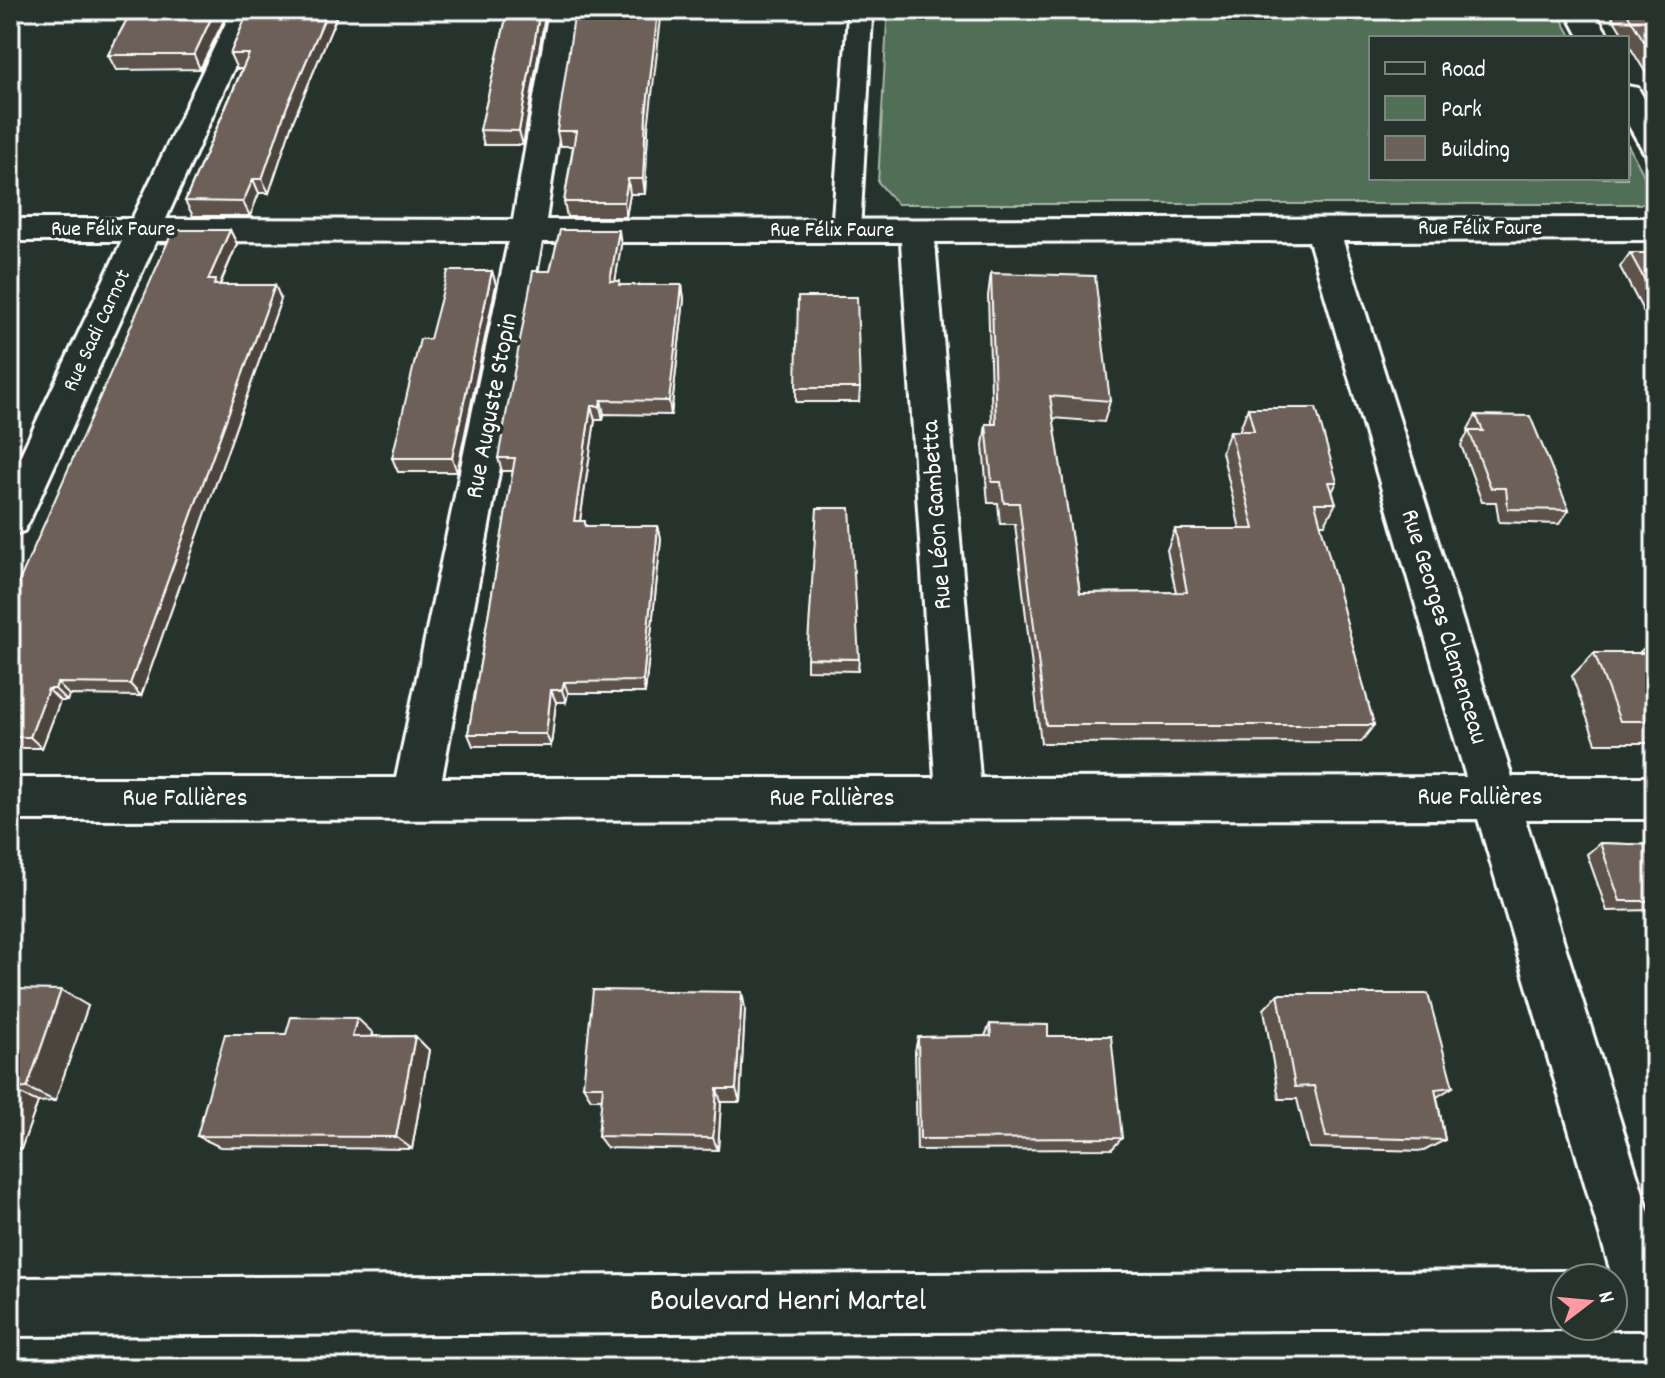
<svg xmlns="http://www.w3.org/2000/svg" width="1665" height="1378" viewBox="0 0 1665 1378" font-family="Dekko,sans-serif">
<rect width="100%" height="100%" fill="#26332d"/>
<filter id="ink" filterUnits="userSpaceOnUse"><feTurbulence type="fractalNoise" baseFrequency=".0125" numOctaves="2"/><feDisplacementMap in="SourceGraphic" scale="16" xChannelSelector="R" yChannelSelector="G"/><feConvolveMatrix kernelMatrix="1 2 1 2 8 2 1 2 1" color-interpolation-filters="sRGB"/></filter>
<g filter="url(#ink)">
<path fill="#516e56" stroke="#a8b6aa" stroke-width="2" d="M901 10H1557L1572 38H1371V178H1627V143L1655 196V204H897L878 182 887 22Z"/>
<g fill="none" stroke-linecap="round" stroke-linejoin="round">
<g stroke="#fff" stroke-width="6">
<path id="lane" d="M852 10H882L872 18 860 231 856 237 846 240 836 237 832 231 848 15Z"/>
</g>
<g stroke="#fff" stroke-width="6">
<path id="street" d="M232 10H260L166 219 513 220 549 10H577L546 220 1655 218V240L1343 241 1512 777H1655V819H1525L1655 1231V1326L1648 1329 1628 1320 1619 1300 1478 819 10 820V778H396L508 242 156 241 30 520 24 531 10 536V478L122 241H10V219H132ZM1309 241 1466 777 980 778 935 242ZM542 242H901L935 778H442Z
M1565 10H1593L1610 38H1580Z
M1627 86 1638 88 1655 117V155L1644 152 1627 123Z"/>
</g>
<g stroke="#fff" stroke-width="6">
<path id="secondary" d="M1565 1271 1581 1278H1565V1326H1572L1565 1329 10 1336V1278Z
M1613 1271H1655V1329H1613L1606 1326H1613V1278H1597Z"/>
</g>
<use href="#lane" fill="#26332d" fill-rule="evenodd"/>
<use href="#street" fill="#26332d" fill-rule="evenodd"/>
<use href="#secondary" fill="#26332d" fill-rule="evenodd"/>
</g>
<path fill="#5d534c" stroke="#fff" stroke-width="2" d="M132 10H229L200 69 116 70 108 55Z
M249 10H336L335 14 336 18 293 121 269 193H259L250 216H193L185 201 242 69H237L230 54Z
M508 10H546L523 145H484L480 130Z
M1608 10H1655V88L1627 42V38H1625Z
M648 129 645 194H630L626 217H567L564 202 573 146H560L557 131Z
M230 230 237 244 220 285 281 299 141 696 69 695 67 701H60L42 748H10V602Z
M621 245 615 281 620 285H682L684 299 671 415 604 414 603 420H595L580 521 587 526H658L661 539 645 693H568L566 702H556L551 746H473L468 734 513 471H502L498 458Z
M1630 253H1655V333L1620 267Z
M492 271 496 285 457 472H398L392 458 430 339Z
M991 273 1110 401 1104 422 1053 418 1080 593 1176 592 1167 550 1175 529H1240L1222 452 1230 431H1240V429L1248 408 1337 482 1332 492 1336 503 1325 524H1320L1374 725 1361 742 1041 743 1015 524H1000L998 503H988L983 445 986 424H992L988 296Z
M796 388H860L859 402H796Z
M1476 415 1569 510 1559 524 1499 522 1496 502H1482L1461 445 1469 431 1468 429Z
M1646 646H1655V743H1596L1572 676 1594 653H1639Z
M807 658 859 659 858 671 807 670Z
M1600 843 1655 845V910L1607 911 1587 854Z
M10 989 88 1006 55 1101 38 1102 21 1149H10Z
M1278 994 1453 1087 1437 1097 1445 1140 1424 1151 1309 1148 1297 1099H1279L1264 1009Z
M745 1008 740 1102H721L718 1150 607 1148 598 1136 602 1099H591L583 1086Z
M990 1024 1048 1036 1122 1138 1112 1149 917 1150 915 1051 918 1037 985 1036Z
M373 1033V1036H415L429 1050 412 1149 220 1147 197 1136 286 1034Z"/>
<path fill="#4c443e" stroke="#fff" stroke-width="2" d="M215 10H229L200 69 194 55Z
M328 10H336L335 14 336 18 293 121 269 193 262 179 287 106Z
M540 10H546L523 145 519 131Z
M658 10H662L648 129 645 194 643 179 646 114Z
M253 179 259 193 250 216 243 202Z
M628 179 630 194 626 217 624 202Z
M230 230 237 244 219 286 223 294 208 280Z
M619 230 621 245 613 295 610 281Z
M492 271 496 285 457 472 452 458Z
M275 285 281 299 141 696 130 684Z
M682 285 684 299 671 415 669 401Z
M601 400 604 414 603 420 600 406Z
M591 406 595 420 578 534 574 521Z
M658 526 661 539 645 693 643 681Z
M564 682 568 693 566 702 562 690Z
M57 683 69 695 67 701 55 689Z
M48 689 60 701 42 748 30 737Z
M551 690 556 702 551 746 546 734Z
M61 990 88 1006 55 1101 27 1088Z
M742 992 745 1008 740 1102 736 1089Z
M357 1018 373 1033 369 1051 352 1037Z
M415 1036 429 1050 412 1149 396 1137Z
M10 1089 38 1102 21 1149 10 1145Z
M717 1089 721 1102 718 1150 713 1138Z"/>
<path fill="#6c6158" stroke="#fff" stroke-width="2" d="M132 10H215L194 55H108Z
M249 10H328L287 106 262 179H253L243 202 185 201 249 54H230Z
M508 10H540L519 131 480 130Z
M575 10H658L646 114 643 179H628L624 202H564L576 131H557Z
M1625 10H1655V59Z
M173 230H230L208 280H216L214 285H275L130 684 57 683 55 689H48L30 737H10V602Z
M560 230H619L610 281H620L619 285H682L669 401 601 400 600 406H591L574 521H585V526H658L643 681 564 682 562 690H551L546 734H468L515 458H498L533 271H550Z
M1630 253H1655V299Z
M448 271H492L452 458H392L420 339H430Z
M991 273 1095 276 1110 401 1050 396 1080 593 1187 592 1175 529H1254L1230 431H1254L1248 408H1316L1337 482H1329L1336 503H1315L1374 725H1046L1019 503H1004L1001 482H992L986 424H996Z
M798 297H857L860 388H796Z
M1476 415 1530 416 1569 510 1508 509 1506 488H1491L1469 431H1483Z
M817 508H850L859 659 807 658Z
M1646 646H1655V721H1620L1594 653H1648Z
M1600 843 1655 845V901H1620Z
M10 989 61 990 27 1088 10 1089Z
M593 990 742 992 736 1089H717L713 1138 598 1136 603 1086H583Z
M1278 994H1428L1453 1087 1435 1089 1445 1140 1326 1137 1314 1086 1295 1087Z
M291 1017 357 1018 352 1037 415 1036 396 1137 197 1136 225 1034H286Z
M990 1024 1048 1025V1036H1111L1122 1138 920 1139 918 1037 991 1036Z"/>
</g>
<g text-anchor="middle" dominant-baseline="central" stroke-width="7" stroke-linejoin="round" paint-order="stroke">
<g font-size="22" fill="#fff" stroke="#26332d">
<text x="1480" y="229">Rue Félix Faure</text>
<text x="113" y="230">Rue Félix Faure</text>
<text x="832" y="231">Rue Félix Faure</text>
<text transform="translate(98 331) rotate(-65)">Rue Sadi Carnot</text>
</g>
<g font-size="26" fill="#fff" stroke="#26332d">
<text transform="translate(493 406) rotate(-79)">Rue Auguste Stopin</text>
<text transform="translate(938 515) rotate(-94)">Rue Léon Gambetta</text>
<text transform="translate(1443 627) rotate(73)">Rue Georges Clemenceau</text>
<text x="1480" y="798">Rue Fallières</text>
<text x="185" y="799">Rue Fallières</text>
<text x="832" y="799">Rue Fallières</text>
</g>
<g font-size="32" fill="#fff" stroke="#26332d">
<text x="788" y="1303">Boulevard Henri Martel</text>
</g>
</g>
<rect width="1665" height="1378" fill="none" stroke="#26332d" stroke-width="40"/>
<rect x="20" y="20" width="1625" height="1338" fill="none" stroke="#fff" stroke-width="3" filter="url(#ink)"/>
<rect x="1369" y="36" width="260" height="144" fill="#26332d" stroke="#7d8581" stroke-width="2"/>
<rect x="1385" y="62" width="40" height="12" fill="#26332d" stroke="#7d8581" stroke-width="2"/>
<text x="1441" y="76" font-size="24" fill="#ffffff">Road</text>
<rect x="1385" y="96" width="40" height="24" fill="#516e56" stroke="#7d8581" stroke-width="2"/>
<text x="1441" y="116" font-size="24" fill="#ffffff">Park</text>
<rect x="1385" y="136" width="40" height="24" fill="#6c6158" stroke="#7d8581" stroke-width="2"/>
<text x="1441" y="156" font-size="24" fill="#ffffff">Building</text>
<g transform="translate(1589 1302) rotate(74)"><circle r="38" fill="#26332d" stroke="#7d8581" stroke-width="2"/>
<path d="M0-6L14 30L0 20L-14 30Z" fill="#ff9aa2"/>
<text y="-12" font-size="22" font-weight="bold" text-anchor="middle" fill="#ffffff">N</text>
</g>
</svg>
